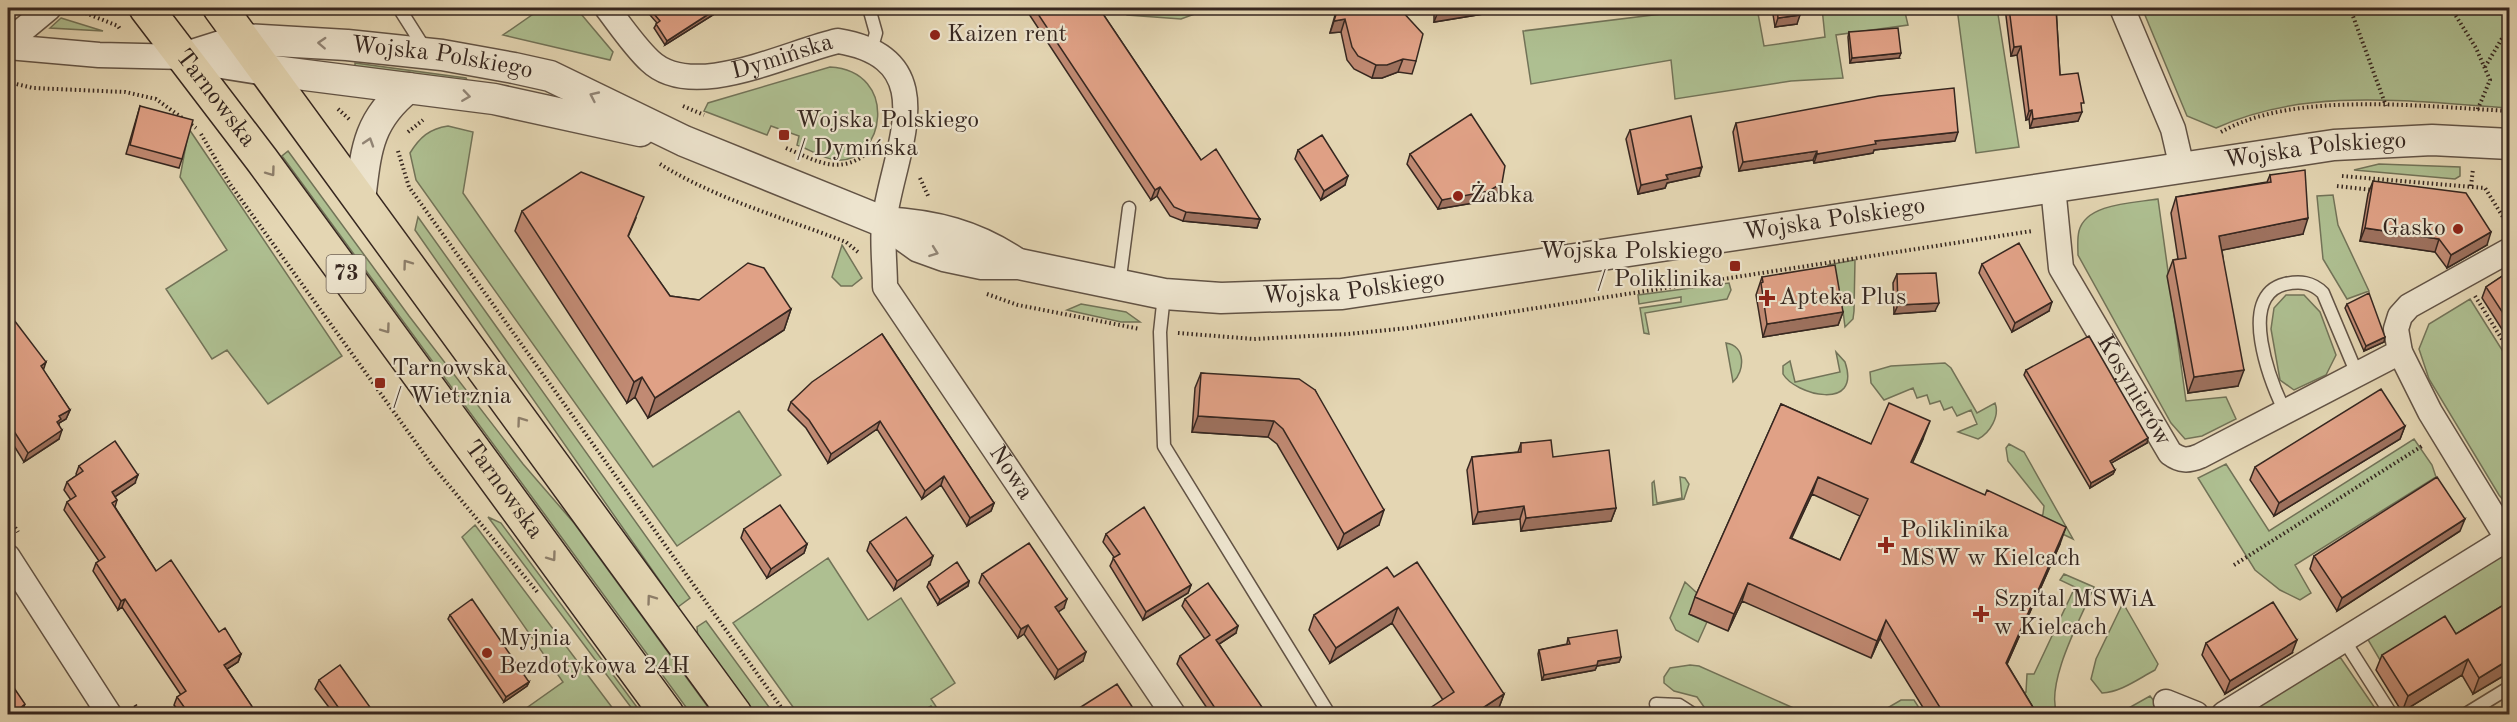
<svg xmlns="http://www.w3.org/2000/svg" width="2517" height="722" viewBox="0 0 2517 722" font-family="'Old Standard TT',serif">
<rect width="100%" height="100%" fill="#e4d6b3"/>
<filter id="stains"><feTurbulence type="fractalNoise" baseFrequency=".00333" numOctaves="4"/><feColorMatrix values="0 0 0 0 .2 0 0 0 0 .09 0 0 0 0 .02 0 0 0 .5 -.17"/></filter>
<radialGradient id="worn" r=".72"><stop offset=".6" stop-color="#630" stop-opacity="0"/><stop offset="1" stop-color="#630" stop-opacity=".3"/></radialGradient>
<path fill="#aebf91" stroke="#727358" stroke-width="1.5" d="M542 8H576L613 52 610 60 503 35Z
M1123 8H1211L1181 19 1127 15Z
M1710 8H1757L1764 46 1825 37 1822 8H1904L1908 25 1836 35 1843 78 1791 81 1675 99 1671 60 1531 84 1523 31Z
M1957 8H1997L2019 147 1976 153Z
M2142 8H2509V108C2413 102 2307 86 2216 128L2187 116Z
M61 18 103 31 50 28Z
M355 63 466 78 469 84 355 71Z
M830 67C900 71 885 164 836 160 823 159 809 149 797 145L799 136 771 126 767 135 704 111 708 103Z
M448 126 473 132 463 193 653 467 739 411 781 475 677 546 416 180 410 153C420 137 429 129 448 126Z
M189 129 342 356 268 404 227 350 212 359 166 289 227 250 180 177Z
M288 151 409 316 523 464 574 523 713 714H691L282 156Z
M2379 164 2460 167V176L2455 179 2354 170Z
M2333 195 2338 225 2369 291 2347 299 2323 259 2317 196Z
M2158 199 2186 401 2226 397 2236 419 2202 436 2185 439 2171 423 2078 255C2078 248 2077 239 2079 231 2086 203 2134 203 2158 199Z
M418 217 690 598 678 607 415 230Z
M842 245 862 278 852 286H841L832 277Z
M1855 260 1854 311 1853 319 1845 327 1843 311H1840L1828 265Z
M1729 283 1731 290 1727 299 1645 313 1649 334 1644 333 1640 308 1681 302V297L1639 304 1638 295Z
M2286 295H2304L2320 312 2336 355 2326 375 2294 390 2280 380 2271 329 2274 308Z
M2470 299 2509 361V507L2499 495 2429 379 2419 349 2429 324Z
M1081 304 1126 312 1140 322H1121L1067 310Z
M1726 343C1746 346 1745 371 1733 382Z
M1836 352 1845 362C1862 412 1795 395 1783 374V366L1790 361 1795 382 1840 372Z
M1945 363 1951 368 1977 413 1995 403C2000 416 1990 433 1978 439L1958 432 1977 424 1971 410 1957 416 1952 407 1944 410 1940 401 1930 404 1927 395 1917 398 1913 388 1884 400 1871 383 1870 372 1891 366Z
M2414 439 2432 465 2436 477 2295 565 2311 593 2300 600 2280 590 2255 570 2198 478 2226 464 2269 531Z
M2009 444 2024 452 2073 539 2037 522 2043 514 2044 506 2008 461 2006 448Z
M1680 477 1685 478 1689 484 1684 499 1653 505 1652 483 1654 481 1657 503 1682 498Z
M488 517 501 523 642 714H636Z
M475 525 617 714H518L563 682 462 537Z
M2509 548V604L2451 639 2441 622 2380 660 2367 638Z
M828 558 868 620 901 598 955 683 931 699 941 714H936L931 706 917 714H798L733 623Z
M2064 574 2094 587C2081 618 2045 683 2057 714H2025L2016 698 2026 692 2027 674H2034L2075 587 2060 580Z
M1685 582 1698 594 1689 614 1707 622 1698 642 1676 630 1670 618Z
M2123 603 2158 664 2155 670C2138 679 2121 692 2102 693L2091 679 2096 659Z
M706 621 774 714H753L698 640 697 627Z
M2340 657 2379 714H2244Z
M1690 665 1699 666 1807 714H1709L1697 697 1674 691 1664 683V677L1670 668Z
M2150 696 2165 714H2118Z
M1901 700H1914L1923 714H1877Z"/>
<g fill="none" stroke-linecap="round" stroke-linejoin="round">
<g stroke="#625345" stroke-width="15">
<path id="service" d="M399 8 425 49
M869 8 876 33 871 50
M1119 285 1129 208
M1164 295 1160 332 1164 446 1329 714
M2285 412C2271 383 2236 296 2285 284 2300 281 2312 282 2323 293L2357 374
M2344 640 2391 714
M1656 704 1679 705 1693 714
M2466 714 2510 687"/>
</g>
<g stroke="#625345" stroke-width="27">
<g id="minor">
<path id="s1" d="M607 8C620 25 634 46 650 61 693 102 788 52 838 41 947 59 893 151 884 222 882 243 885 266 885 287L1173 714"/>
<path d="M2122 8 2173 129 2182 168"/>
<path d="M8 42 49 8"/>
<path d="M8 47 99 55 186 57"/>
<path id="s2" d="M2053 187 2061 268 2170 453C2181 461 2188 461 2200 456L2400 352"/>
<path d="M2507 538 2430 412 2400 352 2396 329 2400 316 2409 306 2510 250"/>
<path d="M8 557 109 714"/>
<path d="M2166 702 2196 714"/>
<path d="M2224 714 2510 537"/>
</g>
</g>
<g stroke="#625345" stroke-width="33">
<g id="tertiary">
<path id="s3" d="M186 57 243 39 347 45 442 55 514 68 550 76 684 141 884 222 919 247 944 256 982 264H1019L1164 294 1221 298 1342 294 2334 145 2432 140 2510 144"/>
<path d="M190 58 266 70 494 99 640 131"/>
<path d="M360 200C366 151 367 121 408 88"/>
<path d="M884 222C934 225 975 235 1016 263"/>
</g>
</g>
<g stroke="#362720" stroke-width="36">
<g id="primary">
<path id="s4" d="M146 8 262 160 667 714"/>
<path d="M220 8 735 714"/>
</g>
</g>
<path stroke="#362720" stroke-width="4" stroke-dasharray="1.5 3" stroke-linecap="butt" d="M73 8 118 26 120 29
M290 8 301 11
M2350 8 2386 106
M2451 8 2476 48 2490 80 2477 111
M2485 67 2510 25
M8 82 33 88 125 92 156 99 196 128
M683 106 704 115
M338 109 350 120
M408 132 423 120
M2221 132C2295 90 2425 107 2510 111
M201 134 230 184 432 465 539 594
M786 148C819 162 841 177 872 149
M398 151 409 187 786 714
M660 164C716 199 784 218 846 242L858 252
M2342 176 2485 188 2508 225
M920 178 929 198
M2337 186 2372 190
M2471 186 2473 169
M987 294 1018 305 1140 329
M2475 296 2510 352
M1178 333 1254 339 1348 334 1408 328 2032 231
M8 516 18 532
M2234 565 2422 446
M135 705 141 714"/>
<use href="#service" stroke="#ede4ce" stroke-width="12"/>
<use href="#minor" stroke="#ede4ce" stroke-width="24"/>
<use href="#tertiary" stroke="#ede4ce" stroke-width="30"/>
<use href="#primary" stroke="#e4d6b3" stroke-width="33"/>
</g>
<path fill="#c18a73" stroke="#362720" stroke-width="1.5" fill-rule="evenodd" d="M644 8H724L665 45 654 28 657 23Z
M1025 8H1099L1201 160 1260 219 1257 228 1183 221 1170 216 1157 196 1151 200Z
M1337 8H1396L1416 61 1412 74 1398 72 1382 78H1372L1354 69 1347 60 1341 32 1330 33Z
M1434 8H1491L1489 13 1434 22Z
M1772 8H1799L1797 24 1775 27Z
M2005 8H2056L2060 75 2081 111 2078 121 2030 128 2029 119 2026 120 2017 55 2011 56Z
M1849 32 1899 58 1850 63 1848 37Z
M140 106 182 159 179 168 126 154Z
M1736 123 1955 141 1874 150 1873 153 1814 163 1813 160 1739 171 1733 132Z
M1630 130 1699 176 1667 183 1665 188 1638 194 1626 139Z
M1298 150 1345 185 1321 200 1295 159Z
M1410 154 1502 183 1498 192 1485 201 1438 209 1407 164Z
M2270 175 2303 234 2222 250 2238 386 2188 393 2167 276 2173 260 2178 259 2171 213 2176 197 2267 182Z
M2373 181 2487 245 2447 268 2435 252 2360 241 2368 194Z
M522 211 636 218 628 237 670 296 699 300 791 309 784 330 648 418 635 397 627 403 515 231Z
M1982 264 2049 311 2012 332 1979 273Z
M2510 271V342L2482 298 2486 287Z
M1897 274 1935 311 1894 314 1893 283Z
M1762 277 1843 312 1838 325 1763 337 1756 295Z
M2347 304 2384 342 2364 351 2345 308Z
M8 325 43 370 70 410 66 419 59 423V439L24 462 8 436Z
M882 334 994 503 991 511 967 526 941 485 922 499 877 429 828 463 806 428 788 410 791 402Z
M2026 370 2147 443 2111 463 2115 470 2113 474 2090 488 2024 375Z
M1201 373 1315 390 1379 525 1338 549 1277 444 1268 437 1192 432 1195 388Z
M1781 404 1871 444 1923 439 1912 463 2060 544 2007 664 2037 714H1927L1880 638 1871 658 1742 601 1728 631 1689 614 1695 597ZM1812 494 1860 516 1840 560 1791 538Z
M2405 426 2400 439 2274 516 2250 480 2255 467Z
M1521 443 1553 457 1616 508 1611 521 1521 531 1520 519 1473 524 1467 470 1472 457 1518 452Z
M79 466 135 483 115 497 117 500 115 507 156 571 219 632 241 654 238 662 227 669 257 714H181L174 705 177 697 181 695 122 607 118 610 93 571 96 563 99 561 64 510 67 502 71 500 64 490 67 482 77 475 76 474Z
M744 529 807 544 804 553 767 578 741 538Z
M2460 531 2337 611 2310 569 2314 556Z
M1106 534 1191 585 1188 593 1143 620 1110 566 1114 557 1103 542Z
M870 542 930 565 894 590 867 551Z
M982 574 1064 608 1058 612 1083 661 1055 679 1024 634 1018 638 979 583Z
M1394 577 1504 694 1498 710 1443 700 1392 623 1330 663 1309 630 1314 615Z
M969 581 968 586 938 605 927 587 929 582Z
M1185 599 1236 633 1219 644 1262 714H1211L1177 664 1180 656 1205 639 1182 606Z
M2510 601V672L2473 694 2462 675 2402 712 2376 670 2382 655 2456 634Z
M450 615 529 682 527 686 504 702 448 619Z
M1568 638 1621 657 1619 662 1597 666 1595 670 1542 680 1538 654 1539 650 1567 644V643Z
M2206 643 2292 653 2225 694 2202 655Z
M319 680 370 714H334L315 689Z"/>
<path fill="#9d715e" stroke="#362720" stroke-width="1.5" d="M718 8H724L665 45 667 41Z
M1450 8H1491L1489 13 1434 22 1439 9Z
M1800 15 1797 24 1775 27 1778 18Z
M1345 19 1341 32 1330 33 1334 21Z
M2021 46 2017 55 2011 56 2014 47Z
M1901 53 1899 58 1850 63 1852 58Z
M1403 59 1398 72 1382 78H1372L1376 65Z
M2032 110 2029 119 2026 120 2029 111Z
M2082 112 2078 121 2030 128 2033 119Z
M1958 132 1955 141 1874 150 1873 153 1814 163 1817 154 1875 141Z
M1817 151 1813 160 1739 171 1743 162Z
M1702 167 1699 176 1667 183 1665 188 1638 194 1641 185 1666 175Z
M1348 176 1345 185 1321 200 1324 191Z
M1502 183 1498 192 1485 201 1438 209 1442 200Z
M1160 187 1157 196 1151 200 1155 190Z
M1186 212 1260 219 1257 228 1183 221Z
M2308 218 2303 234 2213 252 2219 236Z
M2365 228 2439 239 2435 252 2360 241Z
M2491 232 2487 245 2447 268 2451 255Z
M2052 302 2049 311 2012 332 2015 323Z
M1939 303 1935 311 1894 314 1898 305Z
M791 309 784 330 648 418 655 398Z
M1843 312 1838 325 1763 337 1767 324Z
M2385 337 2384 342 2364 351 2366 346Z
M46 362 43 371 41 366Z
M2244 370 2238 386 2188 393 2194 377Z
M642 377 635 397 627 403 634 382Z
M70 410 66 419 59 423 58 428 54 431 59 416Z
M1198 416 1274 421 1268 437 1192 432Z
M880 421 877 429 828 463 831 454Z
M1930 421 1923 439 1905 480 1911 462Z
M2405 426 2400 439 2274 516 2279 503Z
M62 430 59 439 24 462 28 453Z
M2148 438 2147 443 2108 465 2110 461Z
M2115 470 2113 474 2090 488 2091 483Z
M138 475 135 483 110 500 112 492Z
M944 476 941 485 922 499 925 491Z
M1818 477 1812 494 1784 555 1790 538Z
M994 503 991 511 967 526 970 518Z
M1524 506 1520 519 1473 524 1478 512Z
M1616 508 1611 521 1521 531 1526 518Z
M1384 510 1379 525 1338 549 1344 534Z
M2465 519 2460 531 2337 611 2342 598Z
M2066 527 2060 544 2000 680 2006 663Z
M807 544 804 553 767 578 771 569Z
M933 556 930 565 894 590 897 581Z
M969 581 968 586 938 605 940 600Z
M1748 583 1742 601 1728 631 1734 614Z
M1191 585 1188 593 1143 620 1146 612Z
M125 599 122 607 118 610 121 601Z
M1067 599 1064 608 1052 616 1055 607Z
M1398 607 1392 623 1330 663 1336 648Z
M1886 620 1880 638 1871 658 1877 641Z
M1028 625 1024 634 1018 638 1021 629Z
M1238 626 1236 633 1213 648 1216 640Z
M2297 640 2292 653 2225 694 2230 681Z
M1086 652 1083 661 1055 679 1058 670Z
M241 654 238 662 221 673 224 665Z
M1621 657 1619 662 1597 666 1595 670 1542 680 1544 675 1598 661Z
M2468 659 2462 675 2402 712 2408 696Z
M2510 659V672L2473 694 2479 678Z
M529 682 527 686 504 702 506 697Z
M1504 694 1498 710 1491 714H1479L1481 709Z
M25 704 21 714H17L19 709Z"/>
<path fill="#e0a186" stroke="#362720" stroke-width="1.5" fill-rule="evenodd" d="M649 8H680L676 10 681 8H718L667 41 656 24 660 21Z
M1034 8H1099L1201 160 1216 149 1260 219 1186 212 1174 207 1160 187 1155 190Z
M1338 8H1396L1400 9 1423 34 1416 61 1403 59 1387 65H1376L1358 56 1352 47 1345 19 1334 21Z
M1777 8H1799L1800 15 1778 18Z
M2009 8H2056L2060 75 2078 73 2084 103H2081L2082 112 2033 119 2032 110 2029 111 2021 46 2014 47Z
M1898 28 1901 53 1852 58 1849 32Z
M1954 88 1958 132 1875 141 1876 144 1817 154V151L1743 162 1736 123 1879 96Z
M140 106 193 120 182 159 130 145Z
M1471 114 1505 166 1502 183 1489 191 1442 200 1410 154Z
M1691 116 1702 167 1666 175 1668 179 1641 185 1630 130Z
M1322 135 1348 176 1324 191 1298 150Z
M2305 170 2308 218 2219 236 2244 370 2194 377 2173 260 2186 258 2176 197 2271 182 2270 175Z
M581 172 644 197 628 236 670 296 699 300 748 263 764 268 791 309 655 398 642 377 634 382 522 211Z
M2373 181 2466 193 2491 232 2451 255 2439 239 2365 228Z
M2019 243 2052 302 2015 323 1982 264Z
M1835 265 1843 312 1767 324 1761 283 1763 282 1762 277Z
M2510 271V324L2486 287Z
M1936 273 1939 303 1898 305 1897 274Z
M2369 293 2385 337 2366 346 2347 304Z
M14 320 46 362 41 366 70 410 59 416 61 419 57 422 62 430 28 453 8 422V416L11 414 8 410V325Z
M882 334 994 503 970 518 944 476 925 491 880 421 831 454 809 420 791 402 812 382Z
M2089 336 2148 438 2110 461 2115 470 2091 483 2026 370Z
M1201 373 1299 379 1315 390 1384 510 1344 534 1283 429 1274 421 1198 416Z
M2381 389 2405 426 2279 503 2255 467Z
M1889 403 1930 421 1911 462 1985 495 1987 490 2066 527 2006 663 2037 714H1944L1886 620 1877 641 1748 583 1734 614 1695 597 1781 404 1871 444ZM1818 477 1868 499 1840 560 1790 538Z
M1551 440 1553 457 1609 450 1616 508 1526 518 1524 506 1478 512 1472 457 1521 452V443Z
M115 441 138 475 112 492 117 500 112 503 156 571 171 560 219 632 225 628 241 654 224 665 257 714H189L177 697 186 691 125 599 121 601 96 563 105 557 67 502 76 496 67 482 83 471 79 466Z
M2437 477 2465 519 2342 598 2314 556Z
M780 505 807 544 771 569 744 529Z
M1144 507 1191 585 1146 612 1113 558 1120 554 1106 534Z
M906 517 933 556 897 581 870 542Z
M1029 543 1067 599 1055 607 1086 652 1058 670 1028 625 1021 629 982 574Z
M957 562 969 581 940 600 929 582Z
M1417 562 1504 694 1481 709 1484 714H1421L1454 692 1398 607 1336 648 1314 615 1387 567 1394 577Z
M1208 583 1238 626 1216 640 1264 710 1257 714H1219L1180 656 1210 635 1185 599Z
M472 599 529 682 506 697 450 615Z
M2510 601V659L2479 678 2468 659 2408 696 2382 655 2445 616 2456 634Z
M2273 602 2297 640 2230 681 2206 643Z
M1617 630 1621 657 1598 661 1597 665 1544 675 1539 650 1570 644 1568 638Z
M340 665 372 710 366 714H343L319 680Z
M8 679 25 704 19 709 18 714H8Z
M1117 684 1137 714H1075L1073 712Z"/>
<defs><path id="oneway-chevron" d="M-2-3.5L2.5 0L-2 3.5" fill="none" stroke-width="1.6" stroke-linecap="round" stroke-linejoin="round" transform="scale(1.5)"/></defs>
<g stroke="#928677">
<use href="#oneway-chevron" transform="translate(322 43) rotate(-177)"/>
<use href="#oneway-chevron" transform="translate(466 96) rotate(8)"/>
<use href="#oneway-chevron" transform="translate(594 96) rotate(-155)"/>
<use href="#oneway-chevron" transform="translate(369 142) rotate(-72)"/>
<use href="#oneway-chevron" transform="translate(934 252) rotate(20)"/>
</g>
<g stroke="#8d7e6a">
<use href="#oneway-chevron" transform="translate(271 172) rotate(54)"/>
<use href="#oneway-chevron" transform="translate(407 264) rotate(-126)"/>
<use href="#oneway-chevron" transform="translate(386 329) rotate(54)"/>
<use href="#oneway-chevron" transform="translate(521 421) rotate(-126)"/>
<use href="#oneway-chevron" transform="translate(552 557) rotate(54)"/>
<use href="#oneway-chevron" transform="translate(651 599) rotate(-126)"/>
</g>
<g fill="#8f2418" stroke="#ede4ce" stroke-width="2">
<circle cx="935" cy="35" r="6"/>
<rect x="778" y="129" width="12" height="12" rx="3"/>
<circle cx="1458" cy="196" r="6"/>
<circle cx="2458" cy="229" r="6"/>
<rect x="1729" y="260" width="12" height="12" rx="3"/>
<path d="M1764 289h6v6h6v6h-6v6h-6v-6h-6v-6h6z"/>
<rect x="374" y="377" width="12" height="12" rx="3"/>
<path d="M1883 536h6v6h6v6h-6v6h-6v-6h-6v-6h6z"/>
<path d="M1978 605h6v6h6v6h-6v6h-6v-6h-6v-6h6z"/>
<circle cx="487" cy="653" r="6"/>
</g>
<g text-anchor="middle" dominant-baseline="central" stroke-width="4.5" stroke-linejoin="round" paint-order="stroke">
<rect fill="#ede4ce" stroke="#6d6054" stroke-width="1.5" x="326.5" y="255" width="39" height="38" rx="4.5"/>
<g font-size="22" font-weight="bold" fill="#362720">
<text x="346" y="274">73</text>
</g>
<g font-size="24" fill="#362720" stroke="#ede4ce" text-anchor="start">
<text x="947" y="35">Kaizen rent</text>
<text x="796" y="121">Wojska Polskiego<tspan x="796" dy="28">/ Dymińska</tspan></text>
<text x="1470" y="196">Żabka</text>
<text x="2446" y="229" text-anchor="end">Gasko</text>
<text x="1723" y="252" text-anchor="end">Wojska Polskiego<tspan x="1723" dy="28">/ Poliklinika</tspan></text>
<text x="1779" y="298">Apteka Plus</text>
<text x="392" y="369">Tarnowska<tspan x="392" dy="28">/ Wietrznia</tspan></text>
<text x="1900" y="531">Poliklinika<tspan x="1900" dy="28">MSW w Kielcach</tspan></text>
<text x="1994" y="600">Szpital MSWiA<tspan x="1994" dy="28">w Kielcach</tspan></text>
<text x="499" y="639">Myjnia<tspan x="499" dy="28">Bezdotykowa 24H</tspan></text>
</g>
<g font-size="24" fill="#362720" stroke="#ede4ce">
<text stroke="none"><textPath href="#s3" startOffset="260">Wojska Polskiego</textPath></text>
<text stroke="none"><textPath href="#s1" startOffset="207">Dymińska</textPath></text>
<text stroke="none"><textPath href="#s4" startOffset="114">Tarnowska</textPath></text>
<text stroke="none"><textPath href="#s3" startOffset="2190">Wojska Polskiego</textPath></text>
<text stroke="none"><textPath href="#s3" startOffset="1704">Wojska Polskiego</textPath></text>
<text stroke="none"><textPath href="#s3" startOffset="1218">Wojska Polskiego</textPath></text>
<text stroke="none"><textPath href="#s2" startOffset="224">Kosynierów</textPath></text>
<text stroke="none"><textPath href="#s1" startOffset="776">Nowa</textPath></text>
<text stroke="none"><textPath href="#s4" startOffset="600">Tarnowska</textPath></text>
</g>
</g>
<rect width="2517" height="722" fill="none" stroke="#e4d6b3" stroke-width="30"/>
<rect x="9" y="9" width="2499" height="704" fill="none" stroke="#362720" stroke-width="3"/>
<rect x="15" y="15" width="2487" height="692" fill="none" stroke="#362720" stroke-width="1.5"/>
<rect width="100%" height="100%" filter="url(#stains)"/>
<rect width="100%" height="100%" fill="url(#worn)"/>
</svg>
